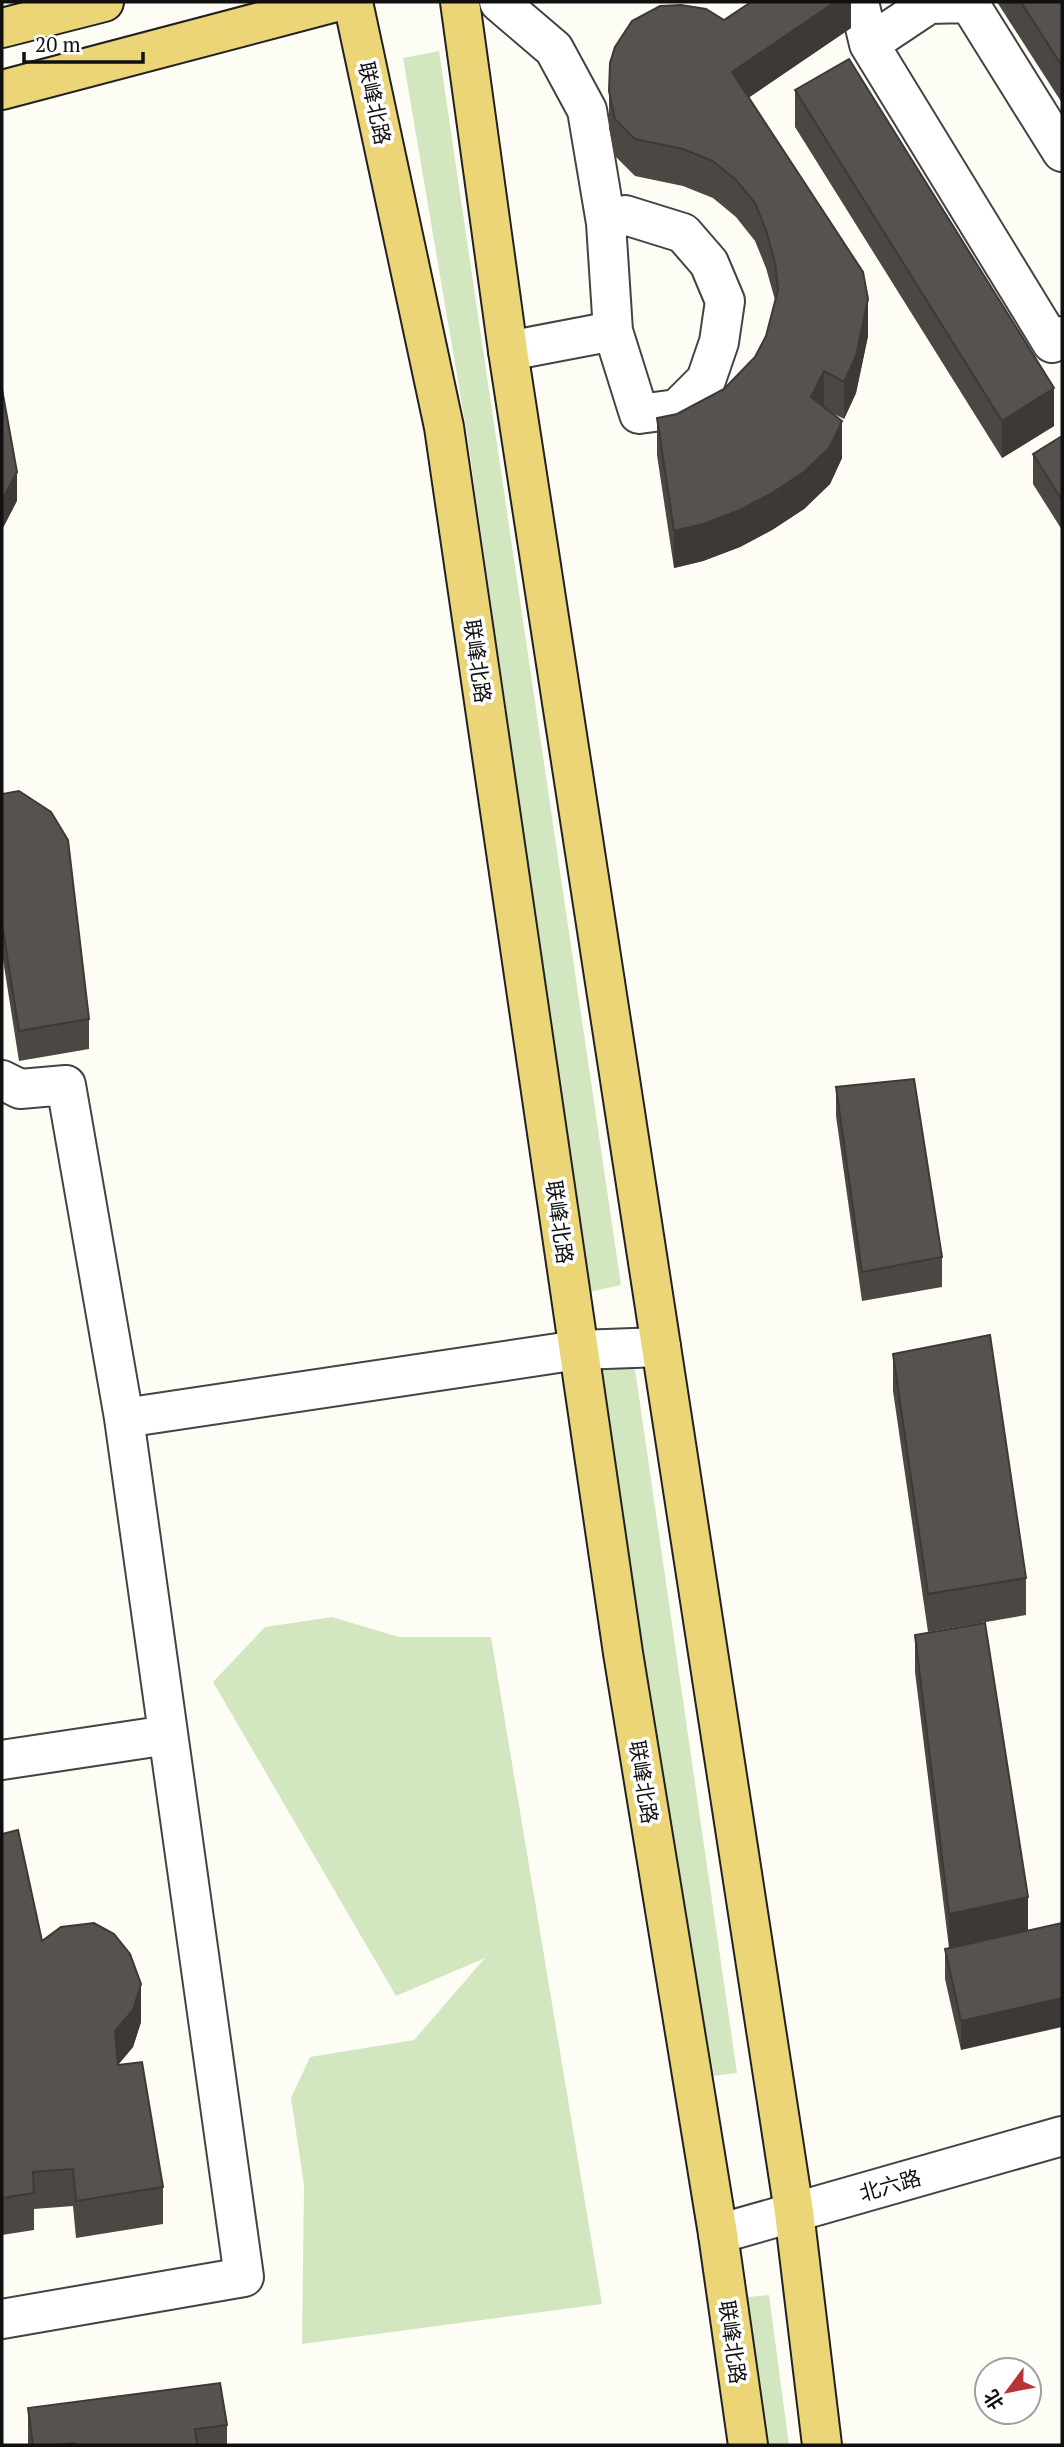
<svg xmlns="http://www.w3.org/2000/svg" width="1064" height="2447" viewBox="0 0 1064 2447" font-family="'PT Serif','Noto Sans SC',serif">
<rect width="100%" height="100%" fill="#fefdf5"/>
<path fill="#d2e6c0" d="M439 51 621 1285 589 1292 467 434 403 58Z
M634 1362 737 2073 703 2077 599 1363Z
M332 1617 399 1637H491L602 2304 302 2344 304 2185 291 2098 310 2057 414 2040 485 1958 396 1996 213 1682 265 1627Z
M769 2295 789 2445H759L738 2298Z"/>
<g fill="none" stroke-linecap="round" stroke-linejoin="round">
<g stroke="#434343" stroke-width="42">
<path id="minor" d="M499 2 554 49 587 110 606 223 613 331
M859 2 869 44 1052 343 1062 336
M869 44 929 4 969 3 1062 152
M508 351 613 331 639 414 677 409 706 380 719 342 725 301 709 263 683 233 625 215 606 223
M2 1080 20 1089 66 1085 124 1418
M2 1760 168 1735
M718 2234 1062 2136
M2 2319 244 2277 124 1418 578 1350 661 1347"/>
</g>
<g stroke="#212121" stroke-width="42">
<path id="major" d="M353 2 444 427 623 1653 718 2234 748 2445
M460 2 508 351 794 2212 822 2445
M2 28 104 2
M2 90 336 2"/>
</g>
<use href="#minor" stroke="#fff" stroke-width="38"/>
<use href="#major" stroke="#ecd577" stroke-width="38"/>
</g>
<path fill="#4c4743" d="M851 2V28L748 98 868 336 856 393 844 419 832 413 842 458 830 484 804 509 772 530 740 547 703 561 674 568 657 455V418L677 414 724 389 755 357 766 336 775 300 766 268 755 241 736 217 713 198 683 186 635 176 615 156 609 128V91Z
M997 2H1062V103Z
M795 90 1054 426 1002 458 795 127Z
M1062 436V530L1033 484V454Z
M2 794 89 1019V1049L19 1061 2 953Z
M836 1087 942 1257V1287L862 1301 836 1116Z
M893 1354 1026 1578V1615L928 1632 893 1391Z
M985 1623 961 2050 945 1979V1949L949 1948 915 1672V1635Z
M2 1834 42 1941 141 2022 133 2047 118 2065 163 2187V2224L76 2238 73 2206 34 2209V2230L2 2235Z
M28 2408 227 2425V2445H28Z"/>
<path fill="#3e3937" d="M835 2H851V28L732 109V72Z
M868 299V336L856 393 844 419V382Z
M824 371V409L811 397Z
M1054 388V426L1002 458V421Z
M842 421V458L830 484 804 509 772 530 740 547 703 561 674 568V531Z
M17 472V501L2 530V500Z
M1028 1897V1934L949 1951V1914Z
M141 1984V2022L133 2047 115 2068V2031Z
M1062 1998V2027L961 2050V2021Z"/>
<path fill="#58524e" stroke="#3e3937" stroke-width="2" d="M751 2H835L732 72 863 272 868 299 856 356 844 382 824 371 811 397 842 421 830 447 804 472 772 493 740 510 703 524 674 531 657 418 677 414 724 389 755 357 766 336 778 290 775 263 766 230 755 203 736 180 713 161 683 149 635 139 615 119 609 91 610 63 615 47 632 21 660 6 681 5 706 9 724 20Z
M1021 2H1062V66Z
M849 59 1054 388 1002 421 795 90Z
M2 389 17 472 2 500Z
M1062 436V500L1033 454Z
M19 791 51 812 68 840 89 1019 19 1031 2 924V794Z
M914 1079 942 1257 862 1272 836 1087Z
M990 1335 1026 1578 928 1594 893 1354Z
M985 1623 1028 1897 949 1914 915 1635Z
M18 1830 42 1941 61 1927 94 1923 114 1934 130 1954 141 1984 133 2010 115 2031 118 2065 142 2062 163 2187 76 2201 73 2169 33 2172 34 2193 2 2198V1834Z
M1062 1923V1998L961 2021 945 1949Z
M220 2383 227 2425 195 2429 197 2445H74V2443L56 2445H33L28 2408Z"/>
<g text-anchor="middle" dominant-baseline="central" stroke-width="7" stroke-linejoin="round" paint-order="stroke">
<g font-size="21" fill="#101010" stroke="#fff">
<text transform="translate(375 103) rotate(78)">联峰北路</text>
<text transform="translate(478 661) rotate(82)">联峰北路</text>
<text transform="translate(560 1222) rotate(82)">联峰北路</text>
<text transform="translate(644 1782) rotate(81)">联峰北路</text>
<text transform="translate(890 2185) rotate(-16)">北六路</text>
<text transform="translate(733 2342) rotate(82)">联峰北路</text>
</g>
</g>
<rect width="1064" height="2447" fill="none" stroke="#101010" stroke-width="7"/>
<g transform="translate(1008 2391) rotate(238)"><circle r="33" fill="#ffffff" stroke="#9f9f9f" stroke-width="2"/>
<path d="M0-5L12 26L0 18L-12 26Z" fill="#b53435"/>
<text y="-10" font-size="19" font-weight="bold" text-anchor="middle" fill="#101010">北</text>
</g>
<path d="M24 52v10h119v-10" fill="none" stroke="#101010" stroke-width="3.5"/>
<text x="35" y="52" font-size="21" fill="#101010" stroke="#ffffff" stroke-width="5" paint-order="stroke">20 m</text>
</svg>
